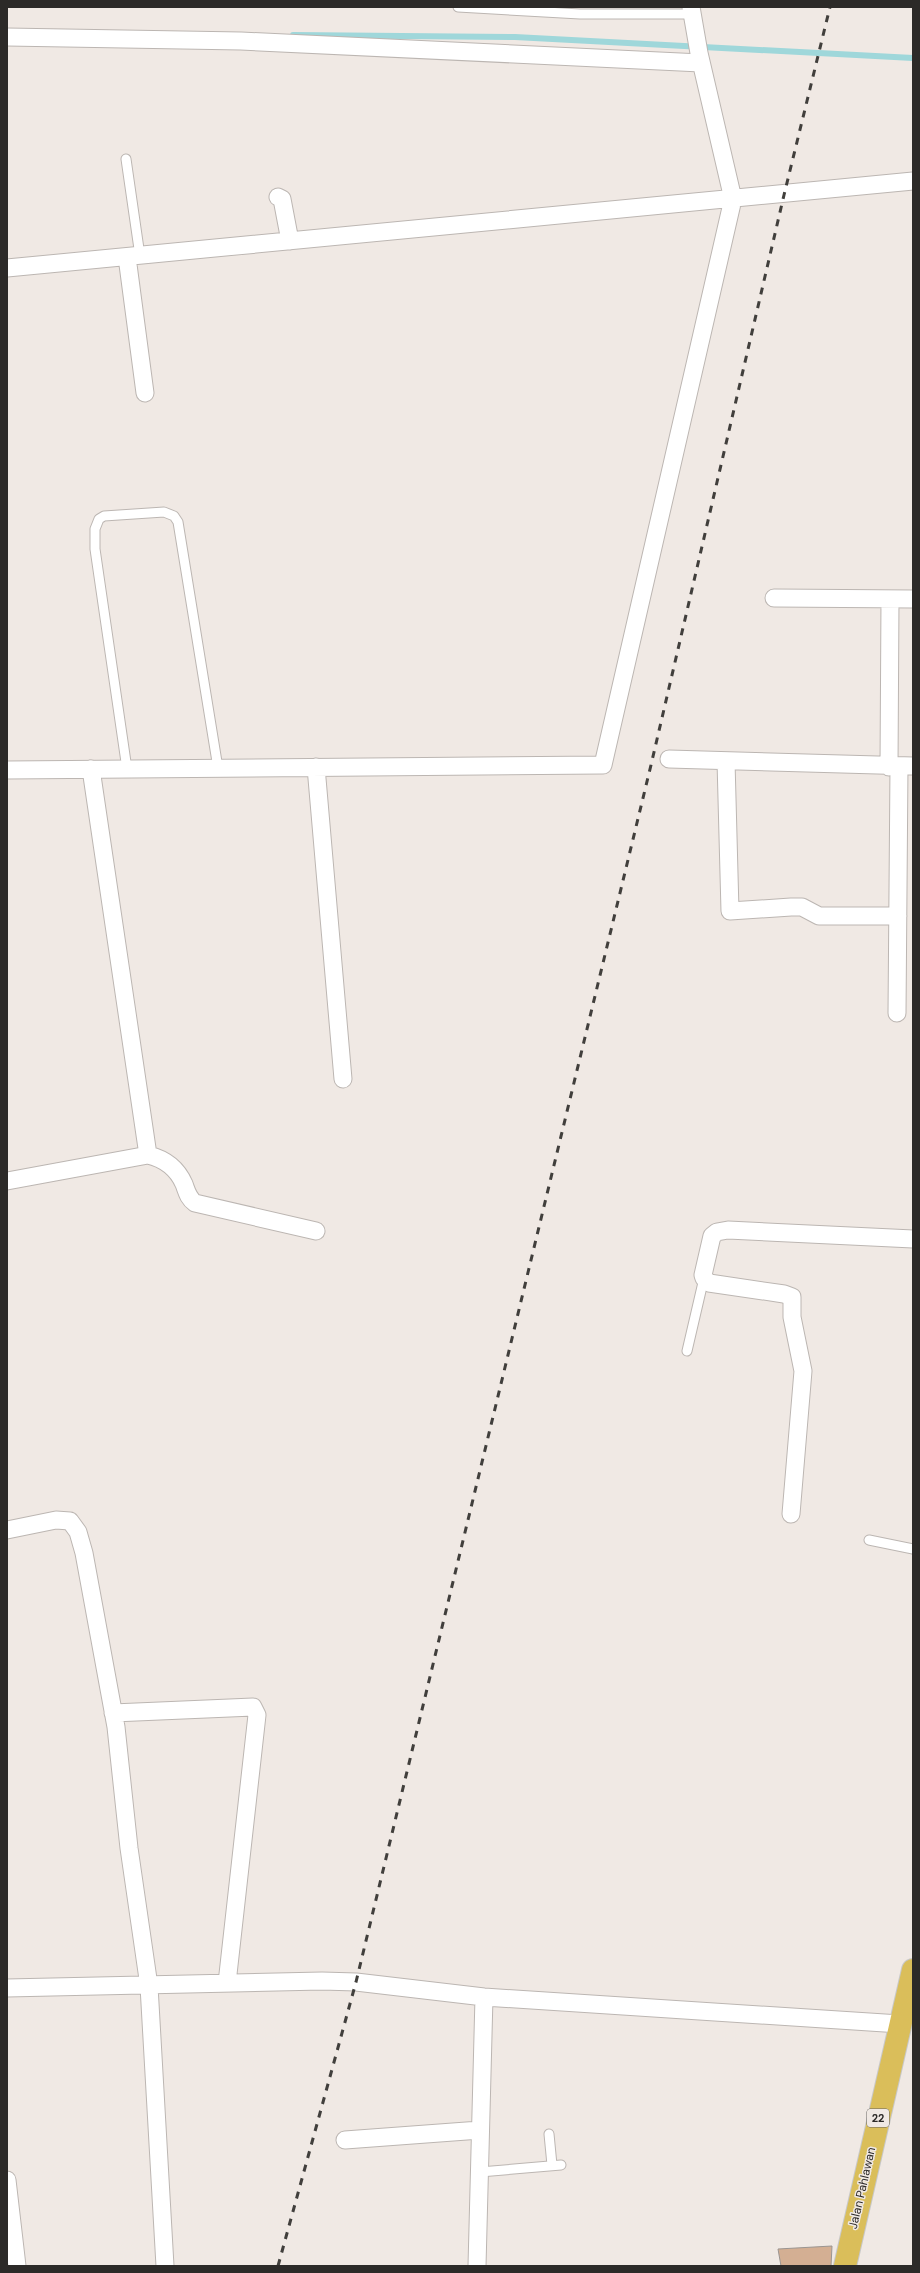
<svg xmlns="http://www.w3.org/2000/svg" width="920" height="2273" viewBox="0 0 920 2273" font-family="'DM Sans',sans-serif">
<rect width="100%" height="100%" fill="#f0e9e4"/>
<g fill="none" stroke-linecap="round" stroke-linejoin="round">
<path stroke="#9fd7da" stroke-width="6" d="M293 35 515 37 913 58"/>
</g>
<path fill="#d4af93" stroke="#9b9591" d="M832 2246 831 2266H781L778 2249Z"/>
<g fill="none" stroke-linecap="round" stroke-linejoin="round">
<g stroke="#bcb6b2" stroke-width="11">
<path id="service" d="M458 7 580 14H692
M126 159 140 256
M127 769 95 549V529L99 519 104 516 164 512 174 516 178 522 218 768
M687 1351 704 1278
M869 1540 913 1549
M549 2134 552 2165
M480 2172 561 2165"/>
</g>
<g stroke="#bcb6b2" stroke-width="19">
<path id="minor" d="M7 37 241 41 701 63
M278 197 282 199 290 241
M127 257 145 393
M7 268 913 181
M774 598 913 599
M669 759 913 766
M726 761 730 911 791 907H802L819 916H898
M316 767 343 1079
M889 767 890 599
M91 769 148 1155
M7 770 603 765 733 199 699 53 691 7
M897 1013 899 766
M7 1181 148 1155C165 1159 177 1168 184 1184 187 1192 188 1198 195 1203L316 1231
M791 1514 803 1371 792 1317V1297L784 1294 709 1283 704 1278 703 1275 712 1236 717 1232 728 1230 913 1239
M7 1530 56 1520 70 1521 78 1532 84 1553 116 1727 129 1848 149 1986 165 2266
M113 1713 253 1707 257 1715 227 1983
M7 1988 322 1981 356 1982 484 1997 900 2024
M345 2140 480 2130
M7 2180 17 2266
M477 2266 484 1997"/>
</g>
<g stroke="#c8c8c7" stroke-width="24">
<path id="trunk" d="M845 2266 913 1970"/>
</g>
<use href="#service" stroke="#fff" stroke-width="9"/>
<use href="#minor" stroke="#fff" stroke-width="17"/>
<use href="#trunk" stroke="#dabe5a" stroke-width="22"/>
<path stroke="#413f3c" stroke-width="3" stroke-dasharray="7 7" stroke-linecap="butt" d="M278 2266 356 1982 651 765 784 195 830 7"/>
</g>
<g text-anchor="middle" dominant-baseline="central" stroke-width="3" stroke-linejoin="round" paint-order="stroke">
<rect fill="#f0e9e4" stroke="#676360" stroke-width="1" x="867" y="2109" width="22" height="18" rx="3"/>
<g font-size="11" font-weight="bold" fill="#2c2a28">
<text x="878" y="2118">22</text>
</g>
<g font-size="12" fill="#2c2a28" stroke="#f0e9e4">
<text transform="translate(862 2188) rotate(-77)">Jalan Pahlawan</text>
</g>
</g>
<rect width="920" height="2273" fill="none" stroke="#2c2a28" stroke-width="16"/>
</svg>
